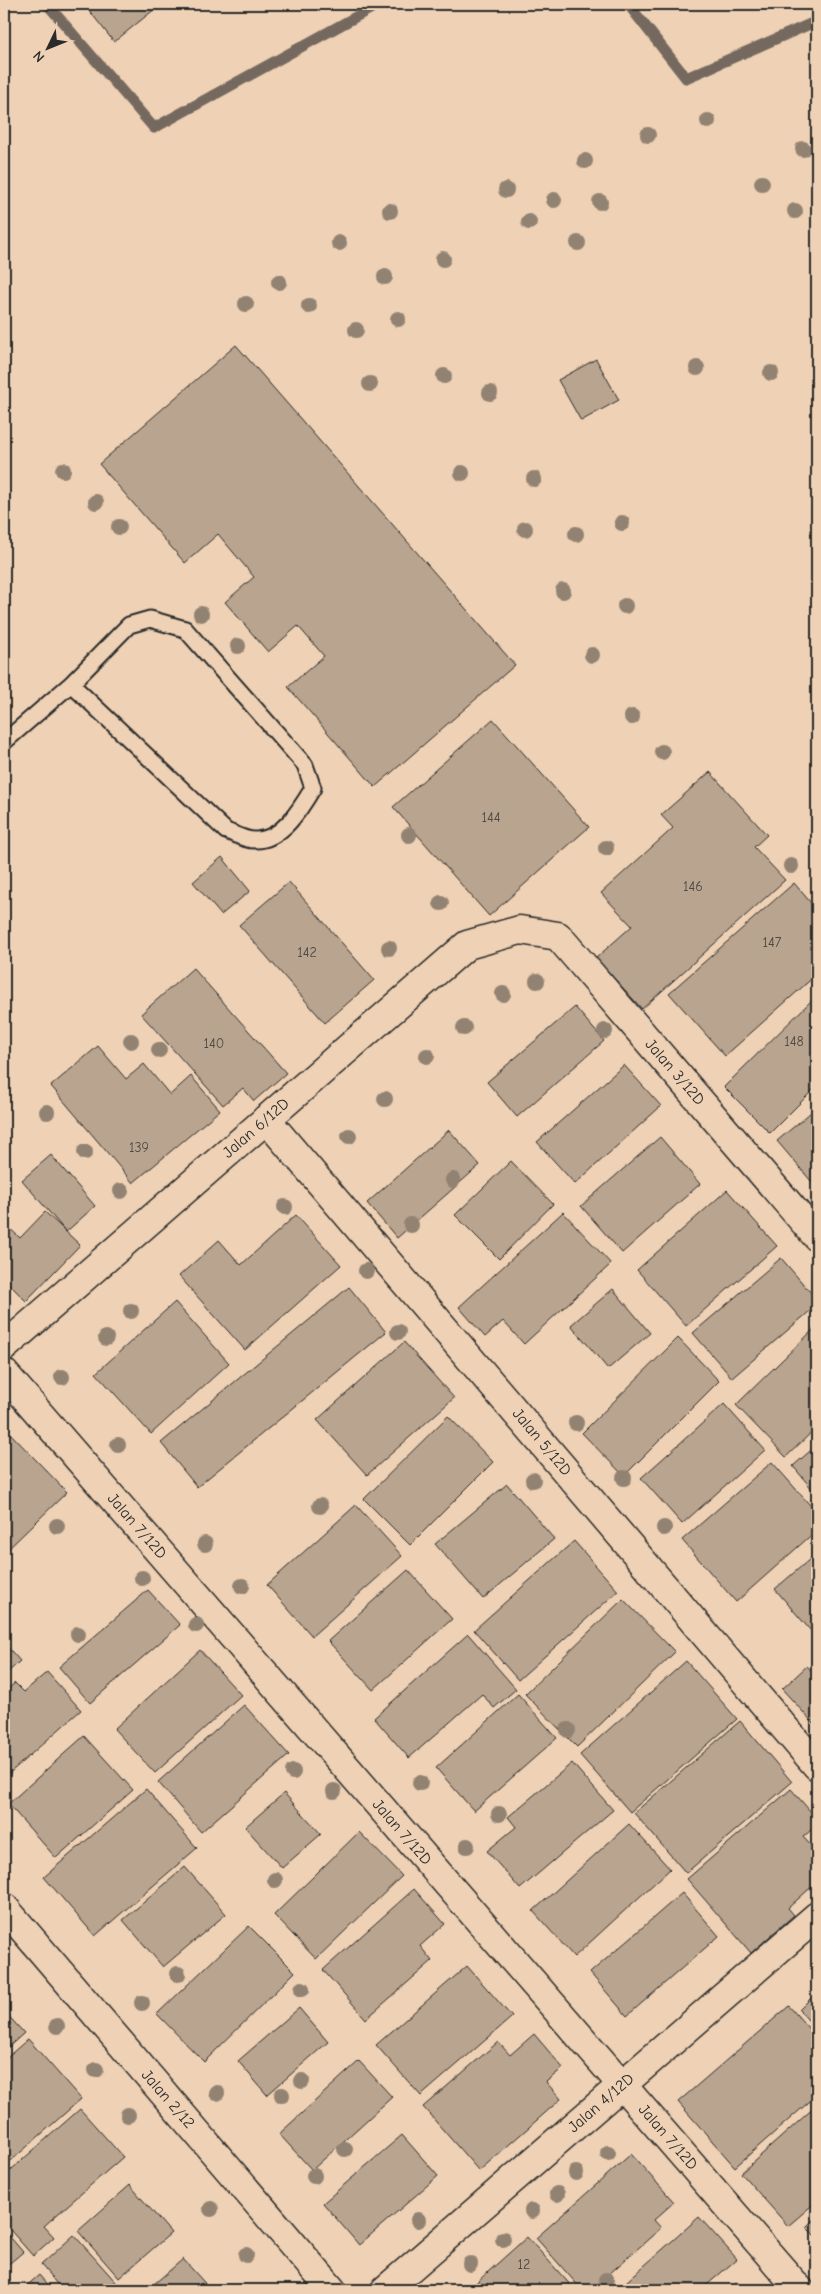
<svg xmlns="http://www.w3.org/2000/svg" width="821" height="2294" viewBox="0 0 821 2294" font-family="'Comic Neue',sans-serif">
<rect width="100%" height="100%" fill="#efd2b5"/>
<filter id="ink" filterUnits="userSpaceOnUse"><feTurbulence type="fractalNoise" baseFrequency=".02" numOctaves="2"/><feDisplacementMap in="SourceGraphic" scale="10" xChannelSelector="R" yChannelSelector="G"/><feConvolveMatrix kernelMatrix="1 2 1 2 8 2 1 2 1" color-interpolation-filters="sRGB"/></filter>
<g filter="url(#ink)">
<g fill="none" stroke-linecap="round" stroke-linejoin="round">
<path stroke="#74695f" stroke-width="11" d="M47 4 154 128 379 4
M628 4 686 78 817 21"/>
</g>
<path fill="#b9a48f" stroke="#2b2b2b" d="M84 4H161L114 42Z
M236 345 515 665 375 787 288 687 324 656 298 626 268 652 225 602 254 577 218 534 185 563 99 464Z
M596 359 619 400 581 421 558 380Z
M493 719 589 827 489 916 393 807Z
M710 772 767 835 754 847 785 880 642 1009 596 958 632 926 601 893 673 828 661 815Z
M222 857 250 891 221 915 193 882Z
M289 882 374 980 325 1023 239 925Z
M794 883 817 910V974L725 1056 669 993Z
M193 968 286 1073 254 1101 243 1088 223 1105 141 1014Z
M817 995V1086L770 1133 724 1087Z
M575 1007 604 1041 517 1117 487 1082Z
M98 1046 126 1079 144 1064 170 1095 191 1076 220 1110 133 1183 51 1086Z
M624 1065 661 1106 575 1184 537 1142Z
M817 1107V1188L777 1141Z
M449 1130 480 1165 397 1238 367 1203Z
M660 1137 700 1184 622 1253 581 1206Z
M51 1155 95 1206 66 1232 22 1180Z
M511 1161 553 1204 499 1259 455 1215Z
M727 1190 777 1246 686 1326 637 1270Z
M45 1212 80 1245 26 1301 4 1279V1223L20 1238Z
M563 1212 611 1264 524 1344 503 1321 485 1337 459 1307Z
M296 1215 341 1265 245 1350 179 1276 219 1240 241 1265Z
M781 1258 817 1300V1305L732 1378 693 1333Z
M349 1287 386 1332 197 1487 161 1443Z
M613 1289 650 1333 608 1369 571 1325Z
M175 1302 229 1363 151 1434 96 1373Z
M817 1326V1427L786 1457 736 1405Z
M678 1338 719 1381 624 1476 582 1433Z
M404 1342 454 1398 367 1475 317 1420Z
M724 1404 765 1450 682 1524 641 1478Z
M448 1416 493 1462 410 1545 364 1499Z
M7 1430 67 1492 4 1553V1433Z
M817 1445V1495L793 1466Z
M772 1462 817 1513V1530L736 1602 682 1540Z
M507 1484 554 1539 483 1599 435 1544Z
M356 1505 402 1556 312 1636 267 1585Z
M574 1541 618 1591 518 1680 474 1630Z
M817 1553V1638L775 1589Z
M408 1570 452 1619 373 1690 328 1641Z
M148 1590 180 1625 90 1703 59 1667Z
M623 1599 675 1652 577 1747 525 1694Z
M468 1634 516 1689 494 1708 482 1694 409 1758 374 1718Z
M4 1643 20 1661 4 1676Z
M200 1650 241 1695 155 1773 114 1729Z
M686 1661 737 1719 630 1812 580 1755Z
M807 1666 816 1676 817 1675V1721L814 1724 782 1689Z
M47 1672 81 1710 4 1778V1692L15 1683 24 1692Z
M518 1694 557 1738 474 1811 436 1768Z
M244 1705 289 1755 201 1832 158 1782Z
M740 1721 792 1782 686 1873 634 1813Z
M84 1736 133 1790 56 1858 8 1804Z
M572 1763 613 1810 520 1889 487 1851 516 1827 508 1817Z
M146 1789 197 1848 95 1936 44 1877Z
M791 1789 817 1819V1825L803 1837 817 1852V1882L788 1908 794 1915 751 1953 687 1879Z
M284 1793 321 1834 282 1868 245 1827Z
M629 1824 670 1869 574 1957 533 1911Z
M359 1832 402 1876 316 1959 274 1915Z
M185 1867 226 1914 163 1967 123 1920Z
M414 1889 445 1924 420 1946 432 1961 366 2019 323 1970Z
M682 1893 719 1936 627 2016 590 1973Z
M249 1926 295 1972 204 2062 157 2014Z
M467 1966 512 2017 421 2096 376 2045Z
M817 1992V2030L799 2010Z
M789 2006 817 2038V2095L735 2167 678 2102Z
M299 2008 328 2042 267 2095 238 2061Z
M4 2011 24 2033 4 2051Z
M534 2034 563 2068 546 2082 561 2099 479 2171 423 2107 498 2042 510 2055Z
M28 2039 81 2099 4 2167V2060Z
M359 2061 392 2097 312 2170 279 2134Z
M817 2105V2201L788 2226 741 2173Z
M80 2109 123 2157 44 2226 54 2237 33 2256 4 2223V2176Z
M402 2135 438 2176 359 2245 323 2203Z
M631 2154 674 2202 654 2220 661 2228 591 2290H582L536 2238Z
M130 2185 171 2233 119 2278 78 2231Z
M817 2216V2238L806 2227Z
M699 2217 737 2259 701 2290H617Z
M4 2230 23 2252 4 2268Z
M74 2235 123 2290H62L41 2265Z
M527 2237 575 2290H468Z
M183 2259 211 2290H147Z
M39 2275 52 2290H22Z
M737 2282 744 2290H728Z"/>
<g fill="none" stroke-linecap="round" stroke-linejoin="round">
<g stroke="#2b2b2b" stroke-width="19">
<path id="service" d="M4 742 71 684 129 625 150 619 185 629 305 765 313 788C301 808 282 840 256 840 247 841 235 834 226 831L71 684"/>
</g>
<g stroke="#2b2b2b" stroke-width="31">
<path id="minor" d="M266 1119 817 1766
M4 1347 467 945 520 930 558 936 817 1237
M4 1373 800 2290
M4 1907 332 2290
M385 2290 817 1916"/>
</g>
<use href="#service" stroke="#efd2b5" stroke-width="15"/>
<use href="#minor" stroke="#efd2b5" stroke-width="28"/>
</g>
<g fill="#918272">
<circle cx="708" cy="121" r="8"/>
<circle cx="648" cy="135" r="8"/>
<circle cx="803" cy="149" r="8"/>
<circle cx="585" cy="161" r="8"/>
<circle cx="762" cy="183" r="8"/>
<circle cx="506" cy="190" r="8"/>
<circle cx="554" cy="200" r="8"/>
<circle cx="600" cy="202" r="8"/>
<circle cx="390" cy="211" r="8"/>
<circle cx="795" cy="211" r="8"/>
<circle cx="529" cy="222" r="8"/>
<circle cx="339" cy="243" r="8"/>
<circle cx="578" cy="243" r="8"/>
<circle cx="443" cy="259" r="8"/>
<circle cx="385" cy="277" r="8"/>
<circle cx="279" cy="282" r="8"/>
<circle cx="246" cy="304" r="8"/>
<circle cx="309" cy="306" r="8"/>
<circle cx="398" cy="319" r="8"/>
<circle cx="356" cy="330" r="8"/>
<circle cx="697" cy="368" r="8"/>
<circle cx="771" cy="373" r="8"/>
<circle cx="444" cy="376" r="8"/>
<circle cx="370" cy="384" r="8"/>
<circle cx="490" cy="393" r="8"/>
<circle cx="63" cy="470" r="8"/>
<circle cx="462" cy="473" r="8"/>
<circle cx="534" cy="479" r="8"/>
<circle cx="96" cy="502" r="8"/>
<circle cx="622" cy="523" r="8"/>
<circle cx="119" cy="527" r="8"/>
<circle cx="525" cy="529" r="8"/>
<circle cx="576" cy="534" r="8"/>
<circle cx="563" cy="591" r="8"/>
<circle cx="625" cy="606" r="8"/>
<circle cx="201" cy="614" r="8"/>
<circle cx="238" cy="646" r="8"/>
<circle cx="592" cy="655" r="8"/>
<circle cx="632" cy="717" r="8"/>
<circle cx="662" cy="752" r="8"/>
<circle cx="409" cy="835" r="8"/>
<circle cx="606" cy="848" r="8"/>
<circle cx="791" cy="866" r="8"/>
<circle cx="441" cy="903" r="8"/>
<circle cx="389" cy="948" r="8"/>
<circle cx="537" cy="981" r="8"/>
<circle cx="503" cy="994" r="8"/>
<circle cx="464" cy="1028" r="8"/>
<circle cx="605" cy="1031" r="8"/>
<circle cx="131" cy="1041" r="8"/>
<circle cx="159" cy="1050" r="8"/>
<circle cx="427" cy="1056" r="8"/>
<circle cx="385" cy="1099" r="8"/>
<circle cx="47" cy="1112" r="8"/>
<circle cx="349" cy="1136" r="8"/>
<circle cx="85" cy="1152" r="8"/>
<circle cx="453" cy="1180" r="8"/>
<circle cx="121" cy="1191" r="8"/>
<circle cx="285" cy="1207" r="8"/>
<circle cx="411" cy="1225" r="8"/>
<circle cx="366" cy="1271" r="8"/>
<circle cx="131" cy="1311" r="8"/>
<circle cx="398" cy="1332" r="8"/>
<circle cx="106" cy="1338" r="8"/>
<circle cx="62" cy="1377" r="8"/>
<circle cx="576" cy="1423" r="8"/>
<circle cx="118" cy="1445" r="8"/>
<circle cx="624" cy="1478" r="8"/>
<circle cx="533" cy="1480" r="8"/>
<circle cx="320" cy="1506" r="8"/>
<circle cx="57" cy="1526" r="8"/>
<circle cx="664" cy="1528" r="8"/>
<circle cx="205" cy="1544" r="8"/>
<circle cx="142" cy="1578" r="8"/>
<circle cx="242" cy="1586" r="8"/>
<circle cx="196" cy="1625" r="8"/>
<circle cx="78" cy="1634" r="8"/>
<circle cx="568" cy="1730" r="8"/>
<circle cx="293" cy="1772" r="8"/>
<circle cx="420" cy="1783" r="8"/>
<circle cx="334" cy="1791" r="8"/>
<circle cx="499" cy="1814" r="8"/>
<circle cx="467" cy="1846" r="8"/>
<circle cx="275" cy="1880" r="8"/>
<circle cx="178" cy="1974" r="8"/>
<circle cx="302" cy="1989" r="8"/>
<circle cx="142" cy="2003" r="8"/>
<circle cx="57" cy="2026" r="8"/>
<circle cx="96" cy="2070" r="8"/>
<circle cx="302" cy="2081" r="8"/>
<circle cx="217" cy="2093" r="8"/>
<circle cx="282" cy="2095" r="8"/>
<circle cx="128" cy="2115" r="8"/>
<circle cx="345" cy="2149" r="8"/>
<circle cx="608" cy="2153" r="8"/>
<circle cx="576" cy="2173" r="8"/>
<circle cx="314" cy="2176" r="8"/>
<circle cx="557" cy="2194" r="8"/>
<circle cx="211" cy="2209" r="8"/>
<circle cx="532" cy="2211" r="8"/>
<circle cx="418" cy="2220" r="8"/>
<circle cx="503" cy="2239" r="8"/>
<circle cx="246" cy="2255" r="8"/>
<circle cx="470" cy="2264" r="8"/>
<circle cx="606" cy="2280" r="8"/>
</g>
</g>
<g text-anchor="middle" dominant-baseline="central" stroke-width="5" stroke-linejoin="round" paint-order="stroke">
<g font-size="14" fill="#4e4944">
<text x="491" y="817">144</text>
<text x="693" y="886">146</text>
<text x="772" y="942">147</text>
<text x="307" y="952">142</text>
<text x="794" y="1041">148</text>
<text x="214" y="1043">140</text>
<text x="139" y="1147">139</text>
<text x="524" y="2264">12</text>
</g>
<g font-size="16" fill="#2b2b2b" stroke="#efd2b5">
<text transform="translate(675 1072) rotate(49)">Jalan 3/12D</text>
<text transform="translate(256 1128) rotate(-41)">Jalan 6/12D</text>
<text transform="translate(542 1442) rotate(50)">Jalan 5/12D</text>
<text transform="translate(137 1526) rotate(49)">Jalan 7/12D</text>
<text transform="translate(402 1832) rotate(49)">Jalan 7/12D</text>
<text transform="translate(168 2099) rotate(49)">Jalan 2/12</text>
<text transform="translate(601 2103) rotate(-41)">Jalan 4/12D</text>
<text transform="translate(668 2137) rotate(49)">Jalan 7/12D</text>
</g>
</g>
<rect width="821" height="2294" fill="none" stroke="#efd2b5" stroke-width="20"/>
<rect x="10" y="10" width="801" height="2274" fill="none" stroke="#2b2b2b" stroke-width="2" filter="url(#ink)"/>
<g transform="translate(48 48) rotate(227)" stroke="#efd2b5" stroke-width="4" paint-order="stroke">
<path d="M0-4L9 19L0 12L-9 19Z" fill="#2b2b2b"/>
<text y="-8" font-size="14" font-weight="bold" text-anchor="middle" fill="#2b2b2b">N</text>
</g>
</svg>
